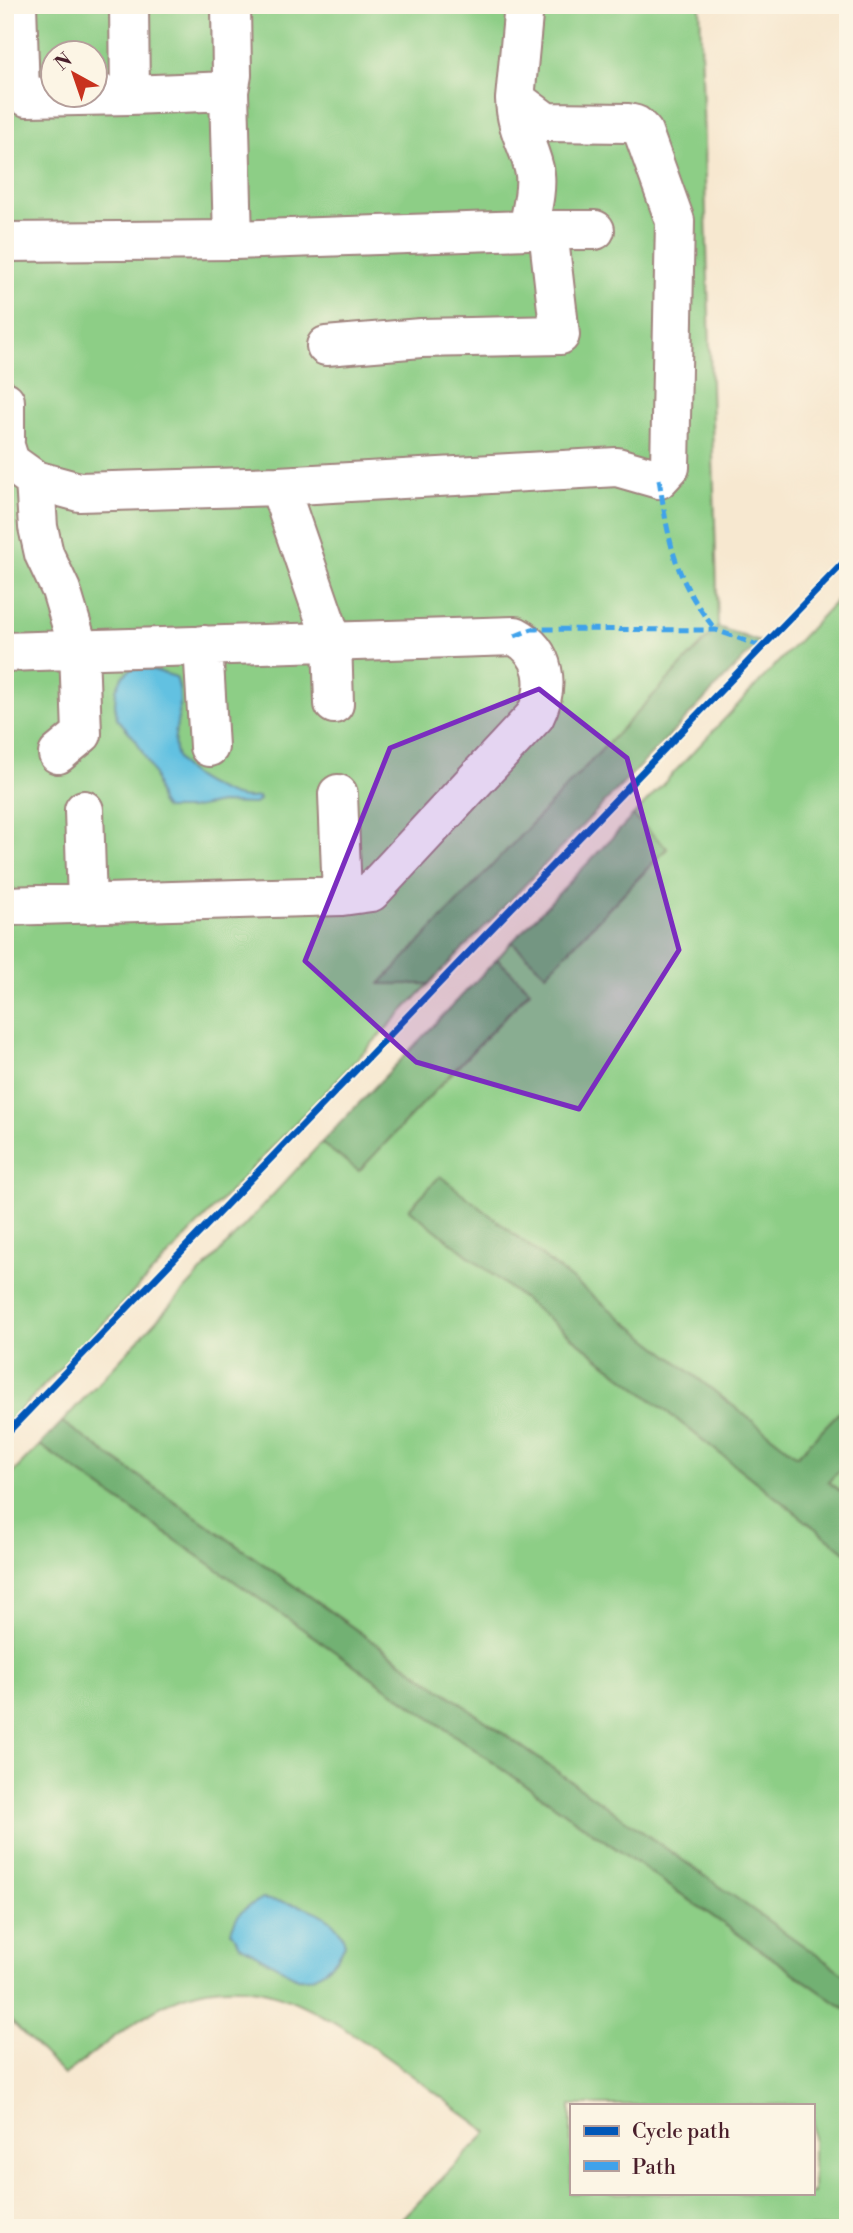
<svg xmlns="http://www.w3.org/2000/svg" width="853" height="2233" viewBox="0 0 853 2233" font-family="'Libre Bodoni',serif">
<rect width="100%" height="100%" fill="#fcf5e5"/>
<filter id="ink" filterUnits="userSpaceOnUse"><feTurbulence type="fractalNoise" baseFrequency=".0143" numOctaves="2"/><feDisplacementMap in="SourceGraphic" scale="14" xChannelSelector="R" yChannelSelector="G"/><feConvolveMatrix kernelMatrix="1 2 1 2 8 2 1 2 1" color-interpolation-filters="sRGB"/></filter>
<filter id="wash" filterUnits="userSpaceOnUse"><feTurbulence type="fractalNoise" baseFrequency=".00686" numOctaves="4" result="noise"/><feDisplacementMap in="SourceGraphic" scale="28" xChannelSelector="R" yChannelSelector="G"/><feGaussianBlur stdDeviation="1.57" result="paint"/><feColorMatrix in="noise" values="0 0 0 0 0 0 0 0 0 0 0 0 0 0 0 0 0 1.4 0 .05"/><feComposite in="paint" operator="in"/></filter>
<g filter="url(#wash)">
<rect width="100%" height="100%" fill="#f7e8d0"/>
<path fill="#8dce86" stroke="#6c7658" stroke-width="2" fill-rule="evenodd" d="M5 5H700L718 627 381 984H429L5 1426ZM52 52H94V94H52Z
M848 588V1403L797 1456 440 1177 409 1209 848 1554V1977L62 1422 321 1143 359 1171 530 991 497 959 512 942 546 973 667 849 633 816Z
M40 1445 848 2011V2228H393L488 2132C430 2091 325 2001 258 1990 234 1986 207 1988 184 1996 147 2008 97 2051 64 2075L5 2015V1481ZM571 2105H813V2193H571Z
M848 1461V1497L828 1482Z"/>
<path fill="#72b173" stroke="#5e684f" stroke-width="2" d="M718 627 760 642 429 984H380Z
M633 816 667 848 546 974 512 942Z
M497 959 530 990 359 1171 321 1143Z
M440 1176 797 1456 848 1403V1461L828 1482 848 1497V1554L409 1209Z
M62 1422 848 1977V2011L40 1445Z"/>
<path fill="#62c1e1" stroke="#567086" stroke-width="2" d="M147 668 176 677C193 725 144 753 211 786 226 793 240 801 258 797L259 800 255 804 220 803 190 809H165L160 802 154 774 136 740 117 718 115 704 116 690 122 677 131 669Z
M263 1899C293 1903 337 1909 345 1944 336 1963 319 1981 297 1978L240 1945 231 1931C237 1913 245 1906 263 1899Z"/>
</g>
<g filter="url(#ink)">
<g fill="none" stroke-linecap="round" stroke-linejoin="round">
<g stroke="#a0847e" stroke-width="42">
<path id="minor" d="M17 5 20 92 27 97 130 95
M129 5 130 95 229 91
M231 5 232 75 229 91 233 240
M515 99 524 5
M5 242 233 240 528 230
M326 346 421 338 560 335 548 230
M5 401V440
M5 446 10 462 35 480
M279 486 332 640 334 704
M203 645 209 747
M5 652 515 636C546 652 550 686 535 716L371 892 342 896 5 906
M58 754 82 734 79 650 61 590 44 554 38 527 35 480 79 492 279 486 617 467 659 479 670 467 675 221 643 132 636 125 628 123 546 122 515 99C516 132 531 148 535 174 537 192 531 212 528 230H595
M338 794 342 896
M84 810 87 904"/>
</g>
<use href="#minor" stroke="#fff" stroke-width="38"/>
<path stroke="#40a2eb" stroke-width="5" stroke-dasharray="10 5" stroke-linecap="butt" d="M659 479C669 542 674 580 716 630
M515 636 532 629 716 630 763 647"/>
<g stroke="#fcf5e5" stroke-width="11">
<path id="cycleway" d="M5 1435 848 558"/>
</g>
<use href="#cycleway" stroke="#0057b8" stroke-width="7"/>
</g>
</g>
<path fill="#7b2cbf" fill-opacity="0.2" stroke="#7b2cbf" stroke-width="5" stroke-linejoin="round" d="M539 689 627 758 679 950 579 1109 416 1062 305 961 390 748Z"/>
<rect width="853" height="2233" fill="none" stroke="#fcf5e5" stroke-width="28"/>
<rect x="570" y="2104" width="245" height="91" fill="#fcf5e5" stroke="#b59f9b" stroke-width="2"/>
<rect x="584" y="2126" width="35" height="10" fill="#0057b8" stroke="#b59f9b" stroke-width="2"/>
<text x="632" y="2138" font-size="21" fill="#4a1f2b">Cycle path</text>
<rect x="584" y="2161" width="35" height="10" fill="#40a2eb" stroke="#b59f9b" stroke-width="2"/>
<text x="632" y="2174" font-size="21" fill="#4a1f2b">Path</text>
<g transform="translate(74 74) rotate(320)"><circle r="33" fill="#fcf5e5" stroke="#b59f9b" stroke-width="2"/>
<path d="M0-5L12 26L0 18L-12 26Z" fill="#c8321e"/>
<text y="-10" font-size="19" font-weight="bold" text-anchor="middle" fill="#4a1f2b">N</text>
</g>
</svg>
